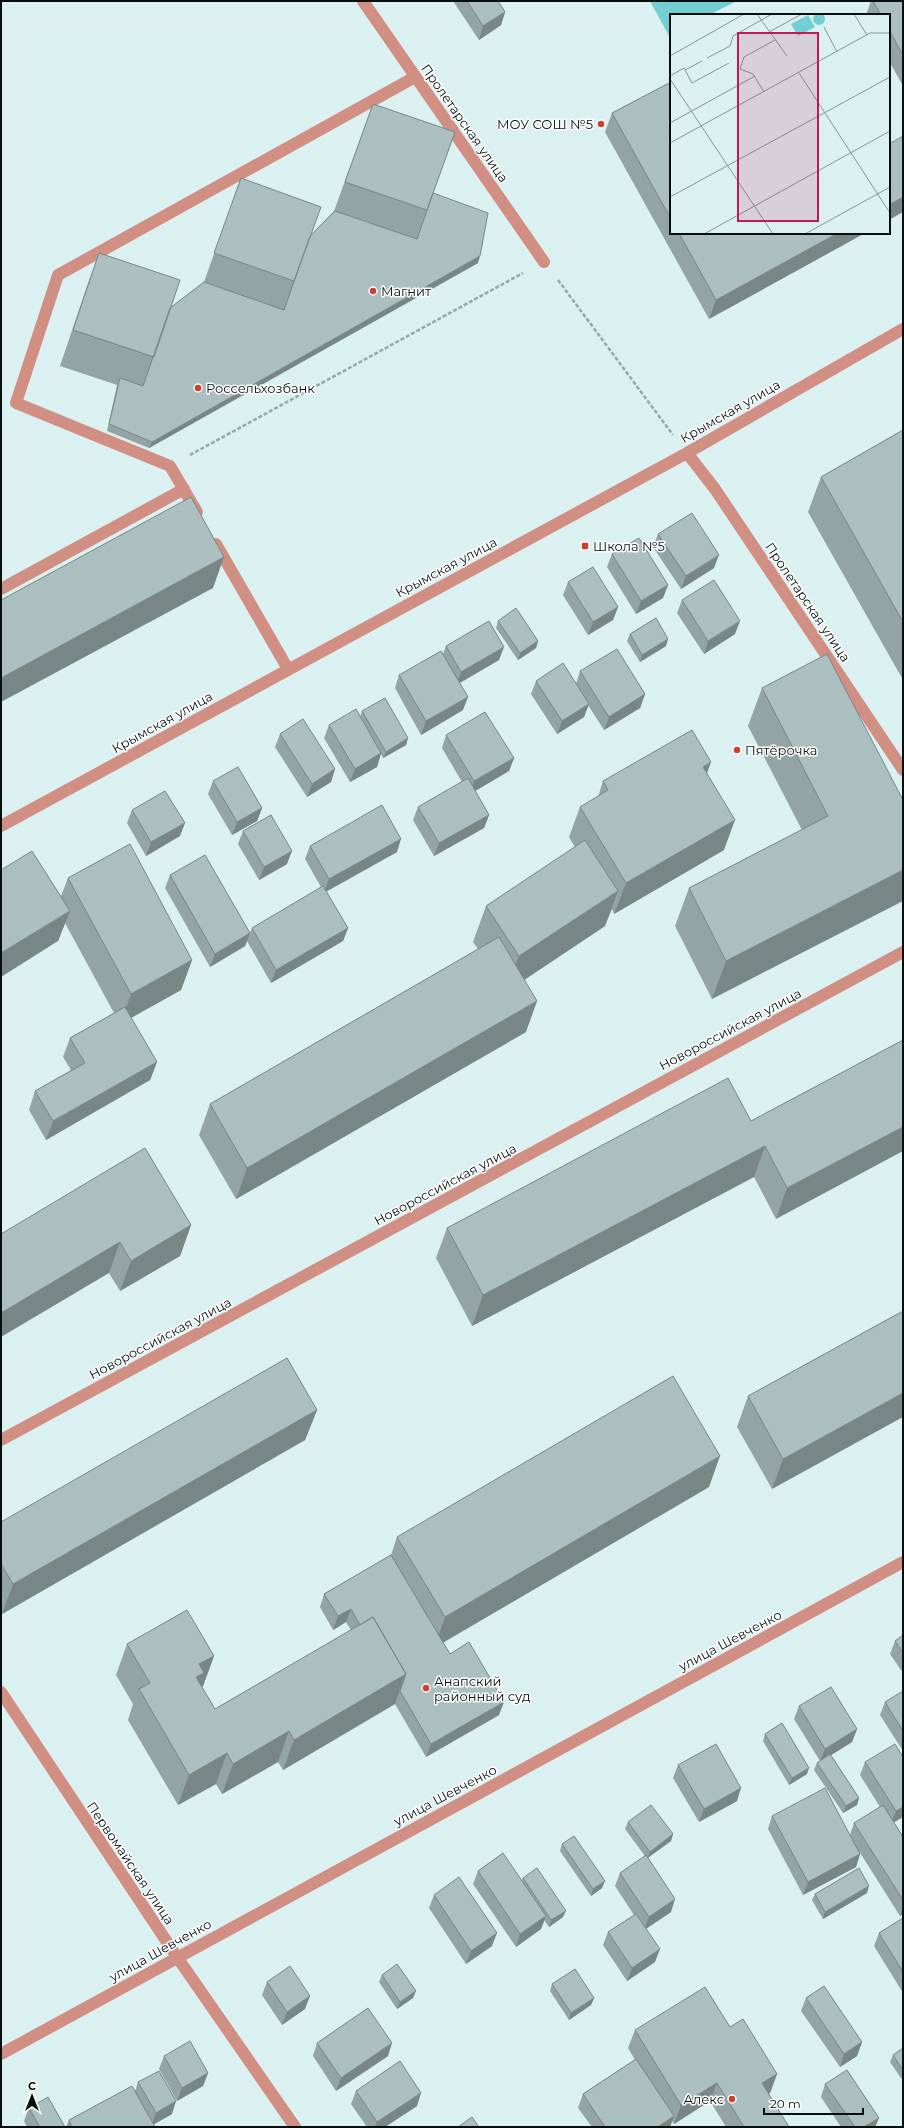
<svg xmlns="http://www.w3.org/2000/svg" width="904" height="2128" viewBox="0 0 904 2128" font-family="Montserrat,sans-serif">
<rect width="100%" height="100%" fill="#dbf0f1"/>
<path fill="#73ced4" d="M650 1H737L709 15H671V35L669 36Z"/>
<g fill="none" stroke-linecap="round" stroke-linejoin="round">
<path stroke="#97a7a8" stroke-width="2.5" stroke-dasharray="4 2" stroke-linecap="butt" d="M558 280 673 435
M190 455 523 273"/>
<path stroke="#d18f83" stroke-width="12" d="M363 1 544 262
M687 453 715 489 903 770
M197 512 170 466 16 403 58 275 415 77
M216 544 288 669
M1 589 184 489
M1 826 687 453 903 329
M1 1440 903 952
M1 1692 177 1957 295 2127
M1 2054 903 1562"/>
</g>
<path fill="#93a4a5" d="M453 1H498L505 12 501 25 479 40Z
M871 1H903V86L889 61V15H866Z
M671 82V233H865L709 319 605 132 612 113Z
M373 104 433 193 478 263 149 448 107 431 117 385 60 366 86 289 99 253 170 308 204 282 241 178 310 236 334 211Z
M903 430V680L808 512 821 477Z
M658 534 714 568 681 589 653 547Z
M612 554 668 585 663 598 636 614 607 567Z
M568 582 618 607 613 620 588 635 563 595Z
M682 600 735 634 704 654 677 613Z
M498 621 538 641 536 648 518 660 496 628Z
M630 634 666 646 640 662 627 641Z
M446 646 499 660 460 683 463 710 421 735 395 688 399 675 443 654Z
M580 671 645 694 640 708 604 730 588 705 584 717 557 734 531 694 536 681 576 684Z
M762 688 903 800 712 999 675 926 689 888 802 830 748 726Z
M362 711 408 738 406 745 383 758 381 754 377 767 350 782 324 738 329 725 360 717Z
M280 734 335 769 331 782 307 797 275 747Z
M446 735 514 758 509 771 475 791 489 815 484 828 434 856 413 820 418 807 462 782 442 748Z
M707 773 724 850 614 914 612 909 605 926 524 980 526 1032 236 1199 199 1135 210 1104 478 949 473 942 486 906 575 847 569 837 580 807 598 797 603 781Z
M213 781 262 808 257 821 232 835 208 794Z
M132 810 180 836 146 856 127 823Z
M243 831 287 864 259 880 238 844Z
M310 846 397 852 326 891 348 928 343 941 271 983 247 941 245 946 210 967 165 888 170 875 250 933 252 928 321 887 305 859Z
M68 878 192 960 181 990 131 1018 157 1062 150 1080 46 1140 29 1110 35 1091 71 1070 63 1057 70 1038 114 1013 65 923 58 941 61 896Z
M903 1040 776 1219 754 1177 472 1326 436 1258 447 1228 751 1121Z
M191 1225 180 1256 120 1291 109 1273 1 1234Z
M903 1311 772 1489 737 1427 748 1396Z
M317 1410 305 1440 2 1614 1 1613V1522Z
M709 1487 443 1642 450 1654 499 1715 426 1757 395 1704 283 1770 278 1762 222 1794 216 1784 178 1805 128 1720 133 1704 116 1675 127 1644 214 1656 203 1686 202 1687 215 1709 351 1630 346 1622 333 1630 320 1607 324 1594 391 1555 397 1537Z
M903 1635V1673L890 1654 895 1641Z
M903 1691V1751L880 1715 885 1702Z
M799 1706 857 1729 852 1742 831 1755 859 1798 857 1805 843 1813 814 1770 817 1763 820 1761 794 1719Z
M765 1734 807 1774 789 1785 763 1741Z
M865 1762 903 1817 894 1822 903 1837V1914L900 1916 859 1851 860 1854 856 1867 803 1895 768 1829 772 1816 850 1835 854 1823 880 1807 860 1775Z
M678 1765 737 1801 699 1822 673 1778Z
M628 1822 673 1834 671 1841 648 1858 671 1912 646 1929 655 1962 627 1981 603 1945 608 1932 634 1915 615 1886 620 1873 645 1856 625 1829Z
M562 1844 602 1888 591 1896 560 1851Z
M478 1871 522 1880 523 1878 563 1917 549 1927 544 1920 541 1929 516 1947 473 1884Z
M867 1893 823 1919 812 1900 815 1894Z
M434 1895 492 1946 466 1964 429 1908Z
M903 1918V1993L874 1946 879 1933Z
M382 1975 413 1998 397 2009 379 1982Z
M267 1982 305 2009 282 2025 262 1995Z
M552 1984 594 1998 591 2005 569 2020 550 1991Z
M806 1998 862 2042 857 2056 840 2067 801 2011Z
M730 2027 777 2074 770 2093 768 2094 789 2127H726L710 2101 674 2124 672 2121 670 2127H592L578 2108 583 2094 635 2060 628 2048 635 2030Z
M317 2043 388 2056 336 2091 313 2056Z
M903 2048V2081L890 2062 893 2055Z
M164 2056 208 2073 203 2086 177 2101 159 2069Z
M138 2082 172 2114 154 2124 155 2127H66L69 2120 135 2091Z
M825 2084 879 2118 875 2127H841L821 2097Z
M356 2091 417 2106 385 2127H367L351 2104Z
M29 2108 65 2127H27L24 2121Z"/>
<path fill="#788686" d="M505 12 501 25 479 40 483 26Z
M903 197V212L889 220V205Z
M838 233H865L709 319 716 300Z
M480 256 478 263 149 448 152 442Z
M719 555 714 568 681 589 686 576Z
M224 557 213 588 1 702V678Z
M668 585 663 598 636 614 641 601Z
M618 607 613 620 588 635 593 622Z
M740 621 735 634 704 654 708 641Z
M668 639 666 646 640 662 642 655Z
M538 641 536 648 518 660 520 653Z
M504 647 499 660 456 685 461 672Z
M645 694 640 708 604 730 609 717Z
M468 697 463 710 421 735 426 721Z
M589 704 584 717 557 734 562 721Z
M408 738 406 745 383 758 386 752Z
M381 753 377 767 350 782 355 769Z
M514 758 509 771 470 794 474 781Z
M711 762 700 793 703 767Z
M335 769 331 782 307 797 312 784Z
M262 808 257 821 232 835 237 822Z
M489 815 484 828 434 856 439 843Z
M735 820 724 850 614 914 626 883Z
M185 823 180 836 146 856 151 842Z
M401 839 397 852 324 893 329 879Z
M292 851 287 864 259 880 264 867Z
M903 870V901L712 999 726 961Z
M618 891 605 926 506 992 519 956Z
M70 911 58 941 1 977V953Z
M348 928 343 941 271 983 276 970Z
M250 933 245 946 210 967 215 954Z
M192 960 181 990 120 1024 131 994Z
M537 1001 526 1032 236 1199 247 1168Z
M157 1062 150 1080 46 1140 53 1121Z
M903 1127V1151L776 1219 787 1188Z
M765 1146 754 1177 472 1326 483 1295Z
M191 1225 180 1256 120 1291 131 1261Z
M120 1242 109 1273 1 1337V1313Z
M903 1393V1417L772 1489 783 1459Z
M317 1410 305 1440 2 1614 13 1584Z
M720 1456 709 1487 434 1648 445 1617Z
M351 1609 346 1622 333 1630 338 1616Z
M214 1656 203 1686 198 1689 185 1708 199 1664Z
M406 1674 395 1704 283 1770 294 1740Z
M504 1702 499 1715 426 1757 431 1744Z
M857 1729 852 1742 820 1762 825 1749Z
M289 1731 278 1762 222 1794 233 1764Z
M227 1753 216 1784 178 1805 189 1775Z
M809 1768 807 1774 789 1785 792 1778Z
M741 1788 737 1801 699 1822 704 1809Z
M859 1798 857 1805 843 1813 846 1806Z
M903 1807V1817L891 1824 896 1811Z
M673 1834 671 1841 647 1858 650 1852Z
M860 1854 856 1867 803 1895 808 1882Z
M605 1881 602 1888 591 1896 593 1889Z
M869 1886 867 1893 823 1919 825 1912Z
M675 1899 671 1912 644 1930 649 1917Z
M903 1907V1914L900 1916Z
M566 1911 563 1917 549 1927 551 1920Z
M546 1916 541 1929 516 1947 520 1934Z
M497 1933 492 1946 466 1964 471 1951Z
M660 1949 655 1962 627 1981 632 1968Z
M416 1991 413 1998 397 2009 400 2002Z
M310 1996 305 2009 282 2025 287 2012Z
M594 1998 591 2005 569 2020 571 2013Z
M862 2042 857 2056 840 2067 844 2054Z
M392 2043 388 2056 336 2091 341 2078Z
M208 2073 203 2086 177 2101 182 2088Z
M777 2074 770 2093 755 2102 762 2083Z
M717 2083 710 2101 674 2124 681 2105Z
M421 2093 417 2106 385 2127H375L377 2122Z
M176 2101 172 2114 151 2126 156 2113Z
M674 2116 670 2127H658Z
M879 2118 875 2127H864Z"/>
<path fill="#abbfc0" stroke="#788686" d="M467 1H498L505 12 483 26Z
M873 1H903V55L889 30V15H881Z
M671 82V219L612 113Z
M373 104 455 132 427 210 345 182Z
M903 136V197L889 205V144Z
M241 178 321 207 294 281 214 253Z
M433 193 488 213 480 256 152 442 109 424 120 378 143 386 170 308 204 282 284 310 310 236 335 211 417 239Z
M679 233H838L716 300Z
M99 253 180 280 154 357 73 330Z
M903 430V622L821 477Z
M191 497 224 557 1 678V600Z
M692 513 719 555 686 576 658 534Z
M639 538 668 585 641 601 612 554Z
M593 567 618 607 593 622 568 582Z
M714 580 740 621 708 641 682 600Z
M516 608 538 641 520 653 498 621Z
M656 618 668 639 642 655 630 634Z
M489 621 504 647 461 672 446 646Z
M617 649 645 694 609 717 580 671Z
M441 651 468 697 426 721 399 675Z
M827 654 903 800V870L726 961 689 888 828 816 762 688Z
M563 663 589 704 562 721 536 681Z
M385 698 408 738 386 752 362 711Z
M356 709 381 753 355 769 329 725Z
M485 712 514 758 474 781 446 735Z
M303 719 335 769 312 784 280 734Z
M692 730 711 762 703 767 735 820 626 883 580 807 608 790 603 781Z
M238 767 262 808 237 822 213 781Z
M468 778 489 815 439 843 418 807Z
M165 791 185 823 151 842 132 810Z
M382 805 401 839 329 879 310 846Z
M271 815 292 851 264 867 243 831Z
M585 840 618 891 519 956 486 906Z
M130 844 192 960 131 994 68 878Z
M32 851 70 911 1 953V870Z
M205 855 250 933 215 954 170 875Z
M323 886 348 928 276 970 252 928Z
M499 937 537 1001 247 1168 210 1104Z
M125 1007 157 1062 53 1121 35 1091 85 1063 70 1038Z
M903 1040V1127L787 1188 765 1146 483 1295 447 1228 728 1078 751 1121Z
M145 1148 191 1225 131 1261 120 1242 1 1313V1234Z
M903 1311V1393L783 1459 748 1396Z
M287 1358 317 1410 13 1584 1 1564V1522Z
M673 1376 720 1456 445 1617 397 1537Z
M391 1555 450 1654 469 1642 504 1702 431 1744 400 1691 406 1674 373 1617 360 1625 351 1609 338 1616 324 1594Z
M187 1610 214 1656 199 1664 204 1673 196 1677 215 1709 373 1617 406 1674 294 1740 289 1731 233 1764 227 1753 189 1775 139 1689 150 1683 127 1644Z
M903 1635V1653L895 1641Z
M831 1687 857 1729 825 1749 799 1706Z
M903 1691V1731L885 1702Z
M782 1723 809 1768 792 1778 765 1734Z
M716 1744 741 1788 704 1809 678 1765Z
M895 1744 903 1757V1807L896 1811 865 1762Z
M830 1754 859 1798 846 1806 817 1763Z
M825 1788 860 1854 808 1882 772 1816Z
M651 1805 673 1834 650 1852 628 1822Z
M883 1805 903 1837V1900L854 1823Z
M574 1836 605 1881 593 1889 562 1844Z
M503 1853 546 1916 520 1934 478 1871Z
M646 1855 675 1899 649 1917 620 1873Z
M537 1868 566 1911 551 1920 523 1878Z
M859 1868 869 1886 825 1912 815 1894Z
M459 1877 497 1933 471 1951 434 1895Z
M636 1914 660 1949 632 1968 608 1932Z
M903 1918V1972L879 1933Z
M397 1964 416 1991 400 2002 382 1975Z
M290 1966 310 1996 287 2012 267 1982Z
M575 1969 594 1998 571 2013 552 1984Z
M824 1986 862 2042 844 2054 806 1998Z
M705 1987 730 2027 743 2019 777 2074 762 2083 789 2127H744L717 2083 681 2105 635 2030Z
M368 2008 392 2043 341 2078 317 2043Z
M190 2041 208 2073 182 2088 164 2056Z
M903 2048V2070L893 2055Z
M636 2059 674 2116 658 2127H605L583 2094Z
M400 2061 421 2093 377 2122 356 2091Z
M847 2070 879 2118 864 2127H855L825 2084Z
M159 2071 176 2101 156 2113 138 2082Z
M132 2086 155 2127H72L69 2120Z
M48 2097 65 2127H40L29 2108Z
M472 2117 479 2127H458Z"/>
<g fill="#cc402d" stroke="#fff" stroke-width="1.5">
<circle cx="601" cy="124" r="4"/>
<circle cx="373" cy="291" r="4"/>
<circle cx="198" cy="388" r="4"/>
<rect x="581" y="542" width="8" height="8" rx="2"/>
<circle cx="737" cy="750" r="4"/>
<circle cx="426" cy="1688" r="4"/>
<circle cx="732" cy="2099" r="4"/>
</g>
<g text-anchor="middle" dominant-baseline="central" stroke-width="3" stroke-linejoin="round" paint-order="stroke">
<g font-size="13" fill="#070e0e" stroke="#fff">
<text transform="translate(465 123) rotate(55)">Пролетарская улица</text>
<text transform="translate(730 411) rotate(-30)">Крымская улица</text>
<text transform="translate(446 567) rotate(-28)">Крымская улица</text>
<text transform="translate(808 602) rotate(56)">Пролетарская улица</text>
<text transform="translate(162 722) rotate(-29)">Крымская улица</text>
<text transform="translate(730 1029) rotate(-28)">Новороссийская улица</text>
<text transform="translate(445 1184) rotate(-28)">Новороссийская улица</text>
<text transform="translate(160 1338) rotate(-28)">Новороссийская улица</text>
<text transform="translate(730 1640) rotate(-28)">улица Шевченко</text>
<text transform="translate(445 1795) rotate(-28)">улица Шевченко</text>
<text transform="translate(131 1863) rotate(56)">Первомайская улица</text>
<text transform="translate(160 1950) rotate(-29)">улица Шевченко</text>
</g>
<g font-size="13" fill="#070e0e" stroke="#fff" text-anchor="start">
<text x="593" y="124" text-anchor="end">МОУ СОШ №5</text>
<text x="381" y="291">Магнит</text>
<text x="206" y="388">Россельхозбанк</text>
<text x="593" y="546">Школа №5</text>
<text x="745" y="750">Пятёрочка</text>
<text x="434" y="1681">Анапский<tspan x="434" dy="15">районный суд</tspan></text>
<text x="724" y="2099" text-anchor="end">Алекс</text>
</g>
</g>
<g transform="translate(670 14)">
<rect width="220" height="220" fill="#dbf0f1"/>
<path d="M143 5a6 6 0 1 1 12 0a6 6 0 1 1-12 0ZM138 1 145 13 128 22 121 10Z" fill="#73ced4"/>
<path fill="none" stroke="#869696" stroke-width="1" d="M87 0 117 42M184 0 197 21M154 13 167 38M99 18 132 0M0 42 74 0M37 44 60 32 63 22 102 0M15 56 32 47M129 59 220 199M0 62 14 54 22 69 59 49M0 65 103 220M94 78 83 60 70 55 74 43 105 26M0 109 85 62M0 129 200 19H220M0 183 220 63M34 220 220 117M135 220 220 173"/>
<path fill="#c2185b" fill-opacity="0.15" stroke="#c2185b" stroke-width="2" d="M68 19H148V207H68Z"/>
<rect width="220" height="220" fill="none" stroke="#070e0e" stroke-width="2"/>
</g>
<rect width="904" height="2128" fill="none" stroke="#070e0e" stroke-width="4"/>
<g transform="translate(32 2096)" stroke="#ffffff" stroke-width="3" paint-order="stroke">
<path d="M0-3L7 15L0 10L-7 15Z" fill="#070e0e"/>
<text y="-6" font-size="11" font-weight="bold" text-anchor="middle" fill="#070e0e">С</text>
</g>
<path d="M764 2108v6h99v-6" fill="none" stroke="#070e0e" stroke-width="2"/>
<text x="770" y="2108" font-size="12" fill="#070e0e" stroke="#ffffff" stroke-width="3" paint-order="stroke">20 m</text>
</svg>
